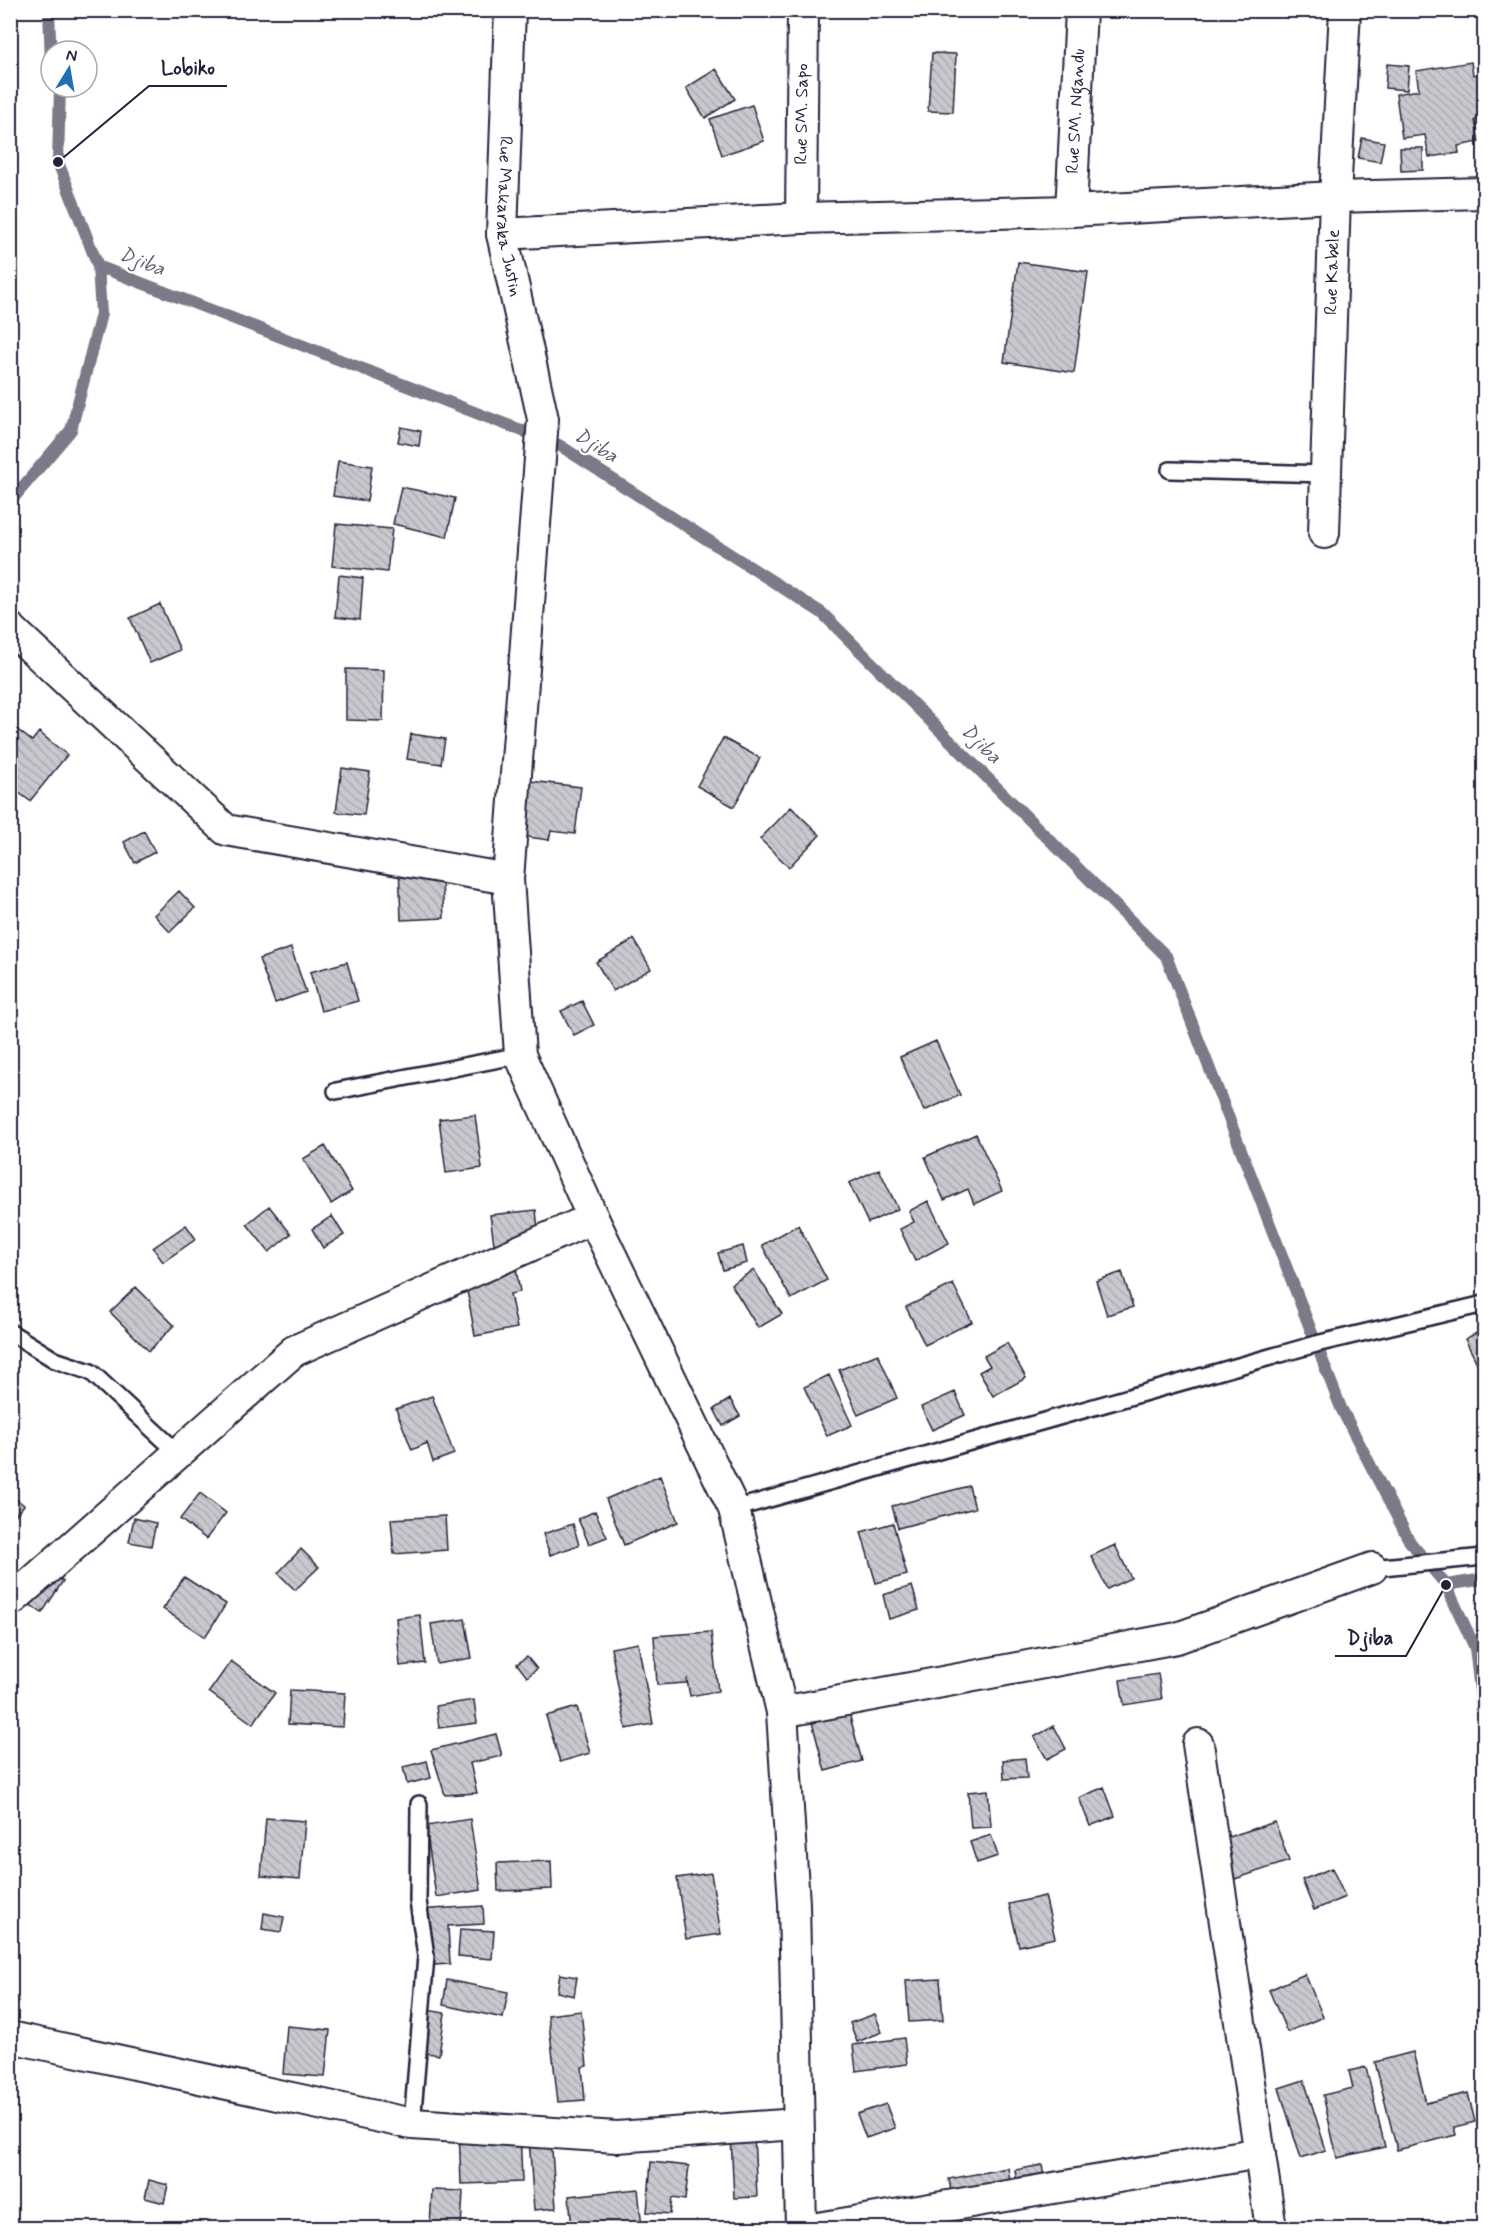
<svg xmlns="http://www.w3.org/2000/svg" width="1495" height="2239" viewBox="0 0 1495 2239" font-family="Mynerve,sans-serif">
<defs>
<pattern id="building-back-hatch" width="6" height="6" patternUnits="userSpaceOnUse" patternTransform="scale(1.5)"><rect width="6" height="6" fill="#c8c8cf"/><path d="M-1 5l2 2M0 0l6 6M5-1l2 2" fill="none" stroke="#acacb3"/></pattern>
</defs>
<rect width="100%" height="100%" fill="#fff"/>
<filter id="ink" filterUnits="userSpaceOnUse"><feTurbulence type="fractalNoise" baseFrequency=".0167" numOctaves="2"/><feDisplacementMap in="SourceGraphic" scale="12" xChannelSelector="R" yChannelSelector="G"/><feConvolveMatrix kernelMatrix="1 2 1 2 8 2 1 2 1" color-interpolation-filters="sRGB"/></filter>
<g filter="url(#ink)">
<g fill="none" stroke-linecap="round" stroke-linejoin="round">
<path stroke="#7a7a88" stroke-width="12" d="M49 10 51 64
M98 266 559 445 822 613 1166 956 1341 1408 1410 1542 1446 1585 1475 1648 1484 1724
M10 502 71 430 101 314 98 266 58 162 60 87
M1446 1585 1484 1579"/>
</g>
<path fill="url(#building-back-hatch)" stroke="#22223b" stroke-width="1.5" d="M932 53 956 54 953 112 928 111Z
M1471 62 1473 75 1480 74 1484 103V118L1475 120 1479 142 1458 146 1459 153 1429 157 1425 135 1402 138 1396 94 1419 90 1416 71Z
M1387 64 1409 66 1407 90 1385 88Z
M716 69 735 99 705 118 686 88Z
M752 105 764 141 722 155 710 119Z
M1362 138 1384 142 1380 162 1358 158Z
M1400 148H1423V170L1401 171Z
M1018 262 1088 272 1074 373 1004 362Z
M401 427 421 431 419 446 398 442Z
M338 461 372 466 367 501 333 496Z
M401 487 455 498 447 537 393 524Z
M336 524 392 529 387 572 332 566Z
M339 575 363 578 360 620 335 617Z
M160 604 180 650 150 663 130 618Z
M346 669 384 670 383 721 346 720Z
M10 724 32 741 39 732 67 755 30 801 10 786Z
M411 734 445 739 441 764 407 759Z
M723 738 760 758 734 807 697 786Z
M342 768 370 772 364 815 336 812Z
M513 779 581 787 575 834 551 831 549 840 506 834Z
M791 807 820 835 789 867 760 839Z
M144 831 155 852 135 863 124 842Z
M441 862 444 918 401 920 399 864Z
M179 891 195 908 170 932 154 915Z
M634 939 651 969 613 991 596 962Z
M291 948 306 992 275 1003 259 959Z
M347 962 358 1001 321 1011 310 972Z
M582 1001 594 1025 574 1035 561 1011Z
M936 1041 960 1095 924 1111 900 1057Z
M475 1115 482 1168 446 1173 439 1119Z
M976 1134 1002 1191 974 1204 968 1189 944 1200 925 1157Z
M325 1146 352 1191 331 1204 303 1159Z
M879 1169 898 1209 868 1223 849 1183Z
M928 1201 949 1243 915 1261 900 1229 914 1222 909 1211Z
M269 1206 291 1234 269 1252 247 1224Z
M536 1210 539 1239 494 1244 490 1215Z
M332 1216 344 1235 323 1248 312 1229Z
M186 1225 196 1239 163 1262 153 1248Z
M798 1225 827 1280 791 1299 762 1245Z
M743 1246 747 1263 723 1270 718 1253Z
M516 1269 520 1292 510 1294 517 1328 475 1336 465 1279Z
M754 1270 782 1314 758 1328 731 1284Z
M1122 1272 1133 1307 1107 1315 1096 1281Z
M953 1284 972 1322 925 1345 906 1307Z
M136 1287 174 1325 149 1351 110 1312Z
M1484 1329V1377L1465 1339Z
M1007 1343 1026 1378 993 1396 979 1372 990 1366 984 1356Z
M878 1354 897 1398 858 1415 839 1370Z
M829 1375 852 1425 827 1436 804 1387Z
M955 1392 965 1415 932 1430 921 1407Z
M432 1396 454 1454 433 1462 427 1443 412 1450 396 1409Z
M730 1399 740 1416 723 1426 714 1409Z
M660 1476 678 1522 624 1545 606 1499Z
M969 1486 975 1508 898 1528 892 1506Z
M200 1493 226 1513 206 1539 180 1519Z
M10 1494 24 1505 10 1521Z
M595 1511 607 1537 589 1544 578 1519Z
M445 1516 447 1550 394 1554 391 1519Z
M134 1518 156 1523 151 1546 129 1542Z
M893 1523 907 1575 876 1583 861 1532Z
M573 1524 579 1545 550 1555 543 1534Z
M1115 1545 1131 1578 1107 1589 1091 1556Z
M301 1549 319 1567 295 1590 278 1573Z
M40 1566 63 1581 42 1613 19 1597Z
M184 1577 226 1604 205 1637 163 1609Z
M912 1586 919 1610 889 1619 883 1595Z
M420 1615 425 1663 400 1666 396 1618Z
M465 1619 472 1658 437 1664 431 1624Z
M711 1632 718 1691 690 1696 687 1680 686 1683 657 1685 654 1636Z
M638 1643 653 1724 626 1729 611 1648Z
M527 1657 537 1669 527 1677 517 1664Z
M231 1661 275 1693 253 1724 209 1692Z
M1158 1674 1162 1699 1124 1705 1120 1680Z
M290 1690 345 1693 343 1727 288 1724Z
M474 1700 477 1723 439 1728 436 1706Z
M577 1707 590 1753 560 1762 546 1716Z
M849 1713 862 1761 825 1771 812 1722Z
M1054 1726 1066 1749 1047 1759 1034 1737Z
M496 1734 502 1756 470 1763 477 1793 445 1795 431 1750Z
M1025 1758 1027 1778 1004 1779 1003 1760Z
M427 1761 431 1778 407 1784 403 1767Z
M1104 1787 1115 1816 1090 1826 1079 1798Z
M988 1790 991 1827 971 1828 968 1792Z
M266 1818 305 1821 300 1879 261 1876Z
M470 1819 481 1890 436 1897 426 1826Z
M1275 1822 1289 1861 1235 1879 1222 1839Z
M991 1835 998 1856 977 1863 970 1842Z
M551 1861 552 1889 498 1891 497 1863Z
M1332 1868 1345 1897 1314 1910 1302 1880Z
M711 1873 721 1934 686 1939 677 1878Z
M1045 1896 1055 1938 1019 1946 1009 1904Z
M483 1906 484 1924 448 1926 450 1964 418 1966 415 1910Z
M264 1913 284 1917 281 1932 262 1929Z
M460 1929 494 1931 492 1959 458 1956Z
M560 1974 577 1977 574 1996 557 1992Z
M1305 1974 1323 2017 1287 2032 1269 1990Z
M940 1979 943 2020 909 2022 906 1981Z
M447 1980 508 1992 503 2018 443 2005Z
M421 2009 445 2013 439 2055 414 2051Z
M581 2011 587 2066 582 2067 585 2100 558 2102 548 2015Z
M875 2014 882 2032 857 2042 850 2023Z
M287 2026 330 2030 325 2077 283 2074Z
M904 2038 907 2064 856 2071 853 2045Z
M1413 2052 1426 2103 1468 2093 1475 2122 1454 2127 1456 2135 1397 2150 1375 2062Z
M1366 2067 1385 2147 1337 2158 1323 2095 1353 2088 1349 2071Z
M1304 2080 1326 2150 1301 2158 1279 2088Z
M886 2104 895 2128 866 2138 857 2114Z
M550 2122 556 2208 534 2210 528 2124Z
M520 2128 522 2182 461 2184 459 2129Z
M754 2136 757 2197 734 2198 731 2137Z
M651 2162 689 2166 685 2200 672 2198 670 2214 647 2212Z
M1042 2165 1046 2189 1019 2194 1015 2170Z
M1008 2168 1012 2194 953 2204 949 2179Z
M149 2180 168 2185 164 2203 145 2198Z
M638 2189 642 2228H572L569 2196Z
M432 2190 463 2191 461 2228 430 2227Z
M1327 2223V2228H1284L1283 2225Z"/>
<g fill="none" stroke-linecap="round" stroke-linejoin="round">
<g stroke="#22223b" stroke-width="20">
<path id="service" d="M1170 470 1327 474
M336 1091 520 1055
M10 1332 55 1360 91 1372 178 1453
M734 1509 1316 1344 1484 1304
M1372 1568 1484 1557
M412 2124 426 1956 418 1901 419 1804"/>
</g>
<g stroke="#22223b" stroke-width="34">
<g id="minor">
<path id="s1" d="M510 10 502 234 543 419 508 879 520 1055 593 1218 734 1509 782 1712 794 1904 801 2228"/>
<path id="s2" d="M1071 211 1081 10"/>
<path id="s3" d="M801 218 803 10"/>
<path d="M502 234 801 218 1071 211 1335 197 1484 193"/>
<path id="s4" d="M1324 533 1335 197 1345 10"/>
<path d="M10 628 226 830 508 879"/>
<path d="M13 1599 294 1351 593 1218"/>
<path d="M782 1712 1177 1638 1372 1568"/>
<path d="M1198 1744 1271 2228"/>
<path d="M10 2037 412 2124 617 2137 797 2124"/>
<path d="M818 2228 1260 2153"/>
</g>
</g>
<use href="#service" stroke="#fff" stroke-width="15"/>
<use href="#minor" stroke="#fff" stroke-width="30"/>
</g>
</g>
<g text-anchor="middle" dominant-baseline="central" stroke-width="4.5" stroke-linejoin="round" paint-order="stroke">
<g font-size="18" fill="#22223b" stroke="#fff">
<text stroke="none"><textPath href="#s2" startOffset="100">Rue SM. Ngandu</textPath></text>
<text stroke="none"><textPath href="#s3" startOffset="104">Rue SM. Sapo</textPath></text>
<text stroke="none"><textPath href="#s1" startOffset="207">Rue Makaraka Justin</textPath></text>
<text stroke="none"><textPath href="#s4" startOffset="261">Rue Kabele</textPath></text>
</g>
<g font-size="20" font-style="italic" fill="#5c5c6f" stroke="#fff">
<text transform="translate(142 262) rotate(21)">Djiba</text>
<text transform="translate(596 446) rotate(32)">Djiba</text>
<text transform="translate(981 744) rotate(45)">Djiba</text>
</g>
</g>
<path fill="none" stroke="#22223b" stroke-width="2" d="M58 162L149 86H227M1446 1585L1406 1656H1335"/>
<g fill="#22223b" stroke="#fff" stroke-width="2">
<circle cx="58" cy="162" r="6"/>
<circle cx="1446" cy="1585" r="6"/>
</g>
<g font-size="20" text-anchor="middle" font-weight="bold" fill="#22223b" stroke="#fff" stroke-width="4.5" stroke-linejoin="round" paint-order="stroke">
<text x="188" y="74">Lobiko</text>
<text x="1370" y="1644">Djiba</text>
</g>
<rect width="1495" height="2239" fill="none" stroke="#fff" stroke-width="36"/>
<rect x="18" y="18" width="1459" height="2203" fill="none" stroke="#22223b" stroke-width="2" filter="url(#ink)"/>
<g transform="translate(69 69) rotate(11)"><circle r="28" fill="#ffffff" stroke="#a7a7b1" stroke-width="1.5"/>
<path d="M0-4.5L10 22L0 15L-10 22Z" fill="#1f6fb2"/>
<text y="-9" font-size="16" font-weight="bold" text-anchor="middle" fill="#22223b">N</text>
</g>
</svg>
